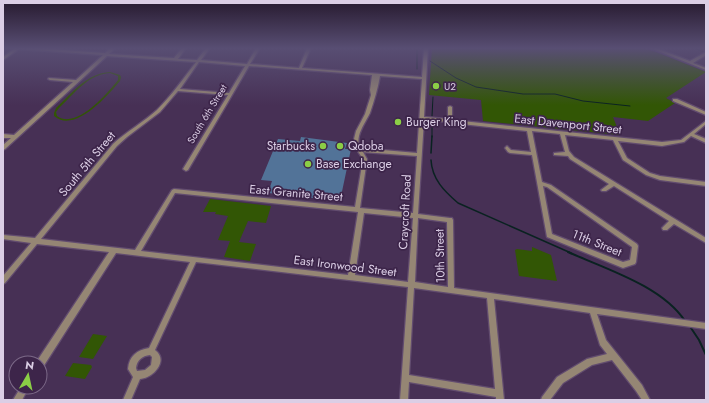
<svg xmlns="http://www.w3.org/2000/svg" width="709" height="403" viewBox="0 0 709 403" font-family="Jost,sans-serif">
<rect width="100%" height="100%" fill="#473055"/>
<path fill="#325605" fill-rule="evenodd" d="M432 48H641L656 52 706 72 666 98 675 103 648 121 613 117 620 135 483 121 481 100 429 95Z
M110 72 120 75 121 77 120 81C108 95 75 134 54 116V113L56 108C72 93 87 73 110 72ZM110 73 118 76V80C107 94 76 130 57 116L56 112 59 108C74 94 88 74 110 73Z
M210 199 271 206 266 223 248 221 239 242 256 244 250 261 224 257 230 241 218 240 228 216 215 214 216 212H203Z
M532 247 551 255 557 281 519 276 515 250 517 249 532 251Z
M93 334 107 336 93 359 79 357Z
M73 363 91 365 92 367 85 379 65 376Z"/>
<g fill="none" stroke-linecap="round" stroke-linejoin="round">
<path stroke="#0a2221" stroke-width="1" d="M417 48V69
M694 48 706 53
M430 61 456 78 476 87 523 94H555L583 101 630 106
M432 116 433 97
M432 137V122"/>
<path stroke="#0a2221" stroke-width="1.5" d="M431 153 432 136
M431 160C432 179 444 191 458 203L571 253"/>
<path stroke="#0a2221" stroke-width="2" d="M568 252C606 269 662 286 685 321
M689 325 699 340 706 355"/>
</g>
<path fill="#527398" d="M301 137 347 143 345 149H351L340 201 268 193 272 181 261 180 278 139 300 141Z"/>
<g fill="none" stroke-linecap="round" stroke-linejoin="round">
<g stroke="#624c6f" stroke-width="2.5">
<path id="minor" d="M15 48H39L105 53 110 48H115L109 54 174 58 182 48H186L178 59 197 60 206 48H210L201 60 247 64 256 48H260L250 64 299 68 307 48H311L302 68 422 77 424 48H428L424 117 448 119V107L450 106 452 107V120L662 142 681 140 706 121V124L694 134 706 139V143L691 136 684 142 662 146 618 141 627 158 650 173 660 176 706 182V186L660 180 646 175 623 160 613 140 565 135 569 151 574 157 706 238V243L674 224 667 230H663L662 228 669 221 614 186 606 191H602L601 190 609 184 570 159 568 156 554 155V153L565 152 560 134 532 131 542 182 551 185 637 244 638 246 636 262 635 264 623 268 547 237 532 155 510 153 508 152 505 148 507 146 511 150 531 152 527 131 452 123H450L448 122 424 120 418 214 450 218H452L453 220 454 288 706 323V329L597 314 606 340 642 385 650 400H642L636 391 612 360 592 365 563 383 550 400H541L542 397 557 377 587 359 607 354 600 345 590 313 494 299 504 400H496V397L409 382 408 400H400L408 287 196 262 155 350C169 360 154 378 140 379L131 400H123L133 377 128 369C129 356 137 350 149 348L190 262 116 253 43 367 40 368V363H37V361L109 252 37 244 5 283 3 284V276L31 243 3 239V235L35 238 113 144C127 131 144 122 157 110 172 95 183 79 196 62L107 56 5 149 3 150V145L11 138H3V134L14 135 73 82 50 80 48 79 49 78 76 80 103 55 19 49 3 60V57ZM199 62 245 66 229 93 180 89ZM249 66 372 75 370 90 371 95 365 114 356 131 354 139 355 147 363 159 355 207 174 189 172 190 135 250 41 239 117 146 127 137 160 112 178 91 228 95 183 169 186 171 188 170ZM380 76 422 79 417 153 360 148C358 144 358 141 359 136 361 128 366 121 370 113 374 101 378 88 380 76ZM363 152 417 156 413 213 360 208 367 159ZM543 186 547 187 632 247 630 260 623 262 552 234ZM175 193 358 212 348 275 141 251ZM364 213 413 218 408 282 355 275ZM418 218 447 222 448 287 415 282ZM414 288 487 298 495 389 409 375ZM150 355 152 357 151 365 145 370 137 371 136 368C137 360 142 356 150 355Z
M650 48H656L690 61 706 52V55L693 63 706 68V70Z
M673 99H677L706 112V115L673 101Z
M21 387H29L22 400H13Z"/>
</g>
<use href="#minor" fill="#958674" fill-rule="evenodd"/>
</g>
<linearGradient id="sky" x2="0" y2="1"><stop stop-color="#271a2f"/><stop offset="0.46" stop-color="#584e73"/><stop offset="1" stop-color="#584e73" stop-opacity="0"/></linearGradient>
<rect width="709" height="105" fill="url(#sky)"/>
<g fill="#8bce46" stroke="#3d254a" stroke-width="1.5">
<circle cx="436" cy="86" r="4"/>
<circle cx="398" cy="122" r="4"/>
<circle cx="323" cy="146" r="4"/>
<circle cx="340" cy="146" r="4"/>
<circle cx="308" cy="164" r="4"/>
</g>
<g text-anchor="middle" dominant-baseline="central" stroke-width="3.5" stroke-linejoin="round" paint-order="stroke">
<g font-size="10" fill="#dbcee5" stroke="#3d254a" text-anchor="start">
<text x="444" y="86">U2</text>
</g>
<g font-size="10" fill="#dbcee5" stroke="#3d254a">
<text transform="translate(207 114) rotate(-59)">South 6th Street</text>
</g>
<g font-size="12" fill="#dbcee5" stroke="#3d254a" text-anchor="start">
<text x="406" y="122">Burger King</text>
<text x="315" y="146" text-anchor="end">Starbucks</text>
<text x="348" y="146">Qdoba</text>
<text x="316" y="164">Base Exchange</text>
</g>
<g font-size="12" fill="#dbcee5" stroke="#3d254a">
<text transform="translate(568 124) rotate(6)">East Davenport Street</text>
<text transform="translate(87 164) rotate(-50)">South 5th Street</text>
<text transform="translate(296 193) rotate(5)">East Granite Street</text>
<text transform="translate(405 212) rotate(-87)">Craycroft Road</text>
<text transform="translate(597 243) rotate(22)">11th Street</text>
<text transform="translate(440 256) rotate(-91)">10th Street</text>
<text transform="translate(345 266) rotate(7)">East Ironwood Street</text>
</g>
</g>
<rect width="709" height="403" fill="none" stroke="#dbcee5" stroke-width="8"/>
<g transform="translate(28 375) rotate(9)"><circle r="19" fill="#3d254a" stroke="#7c6988"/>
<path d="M0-3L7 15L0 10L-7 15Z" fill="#8bce46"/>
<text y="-6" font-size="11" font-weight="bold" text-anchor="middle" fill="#dbcee5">N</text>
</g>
</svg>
